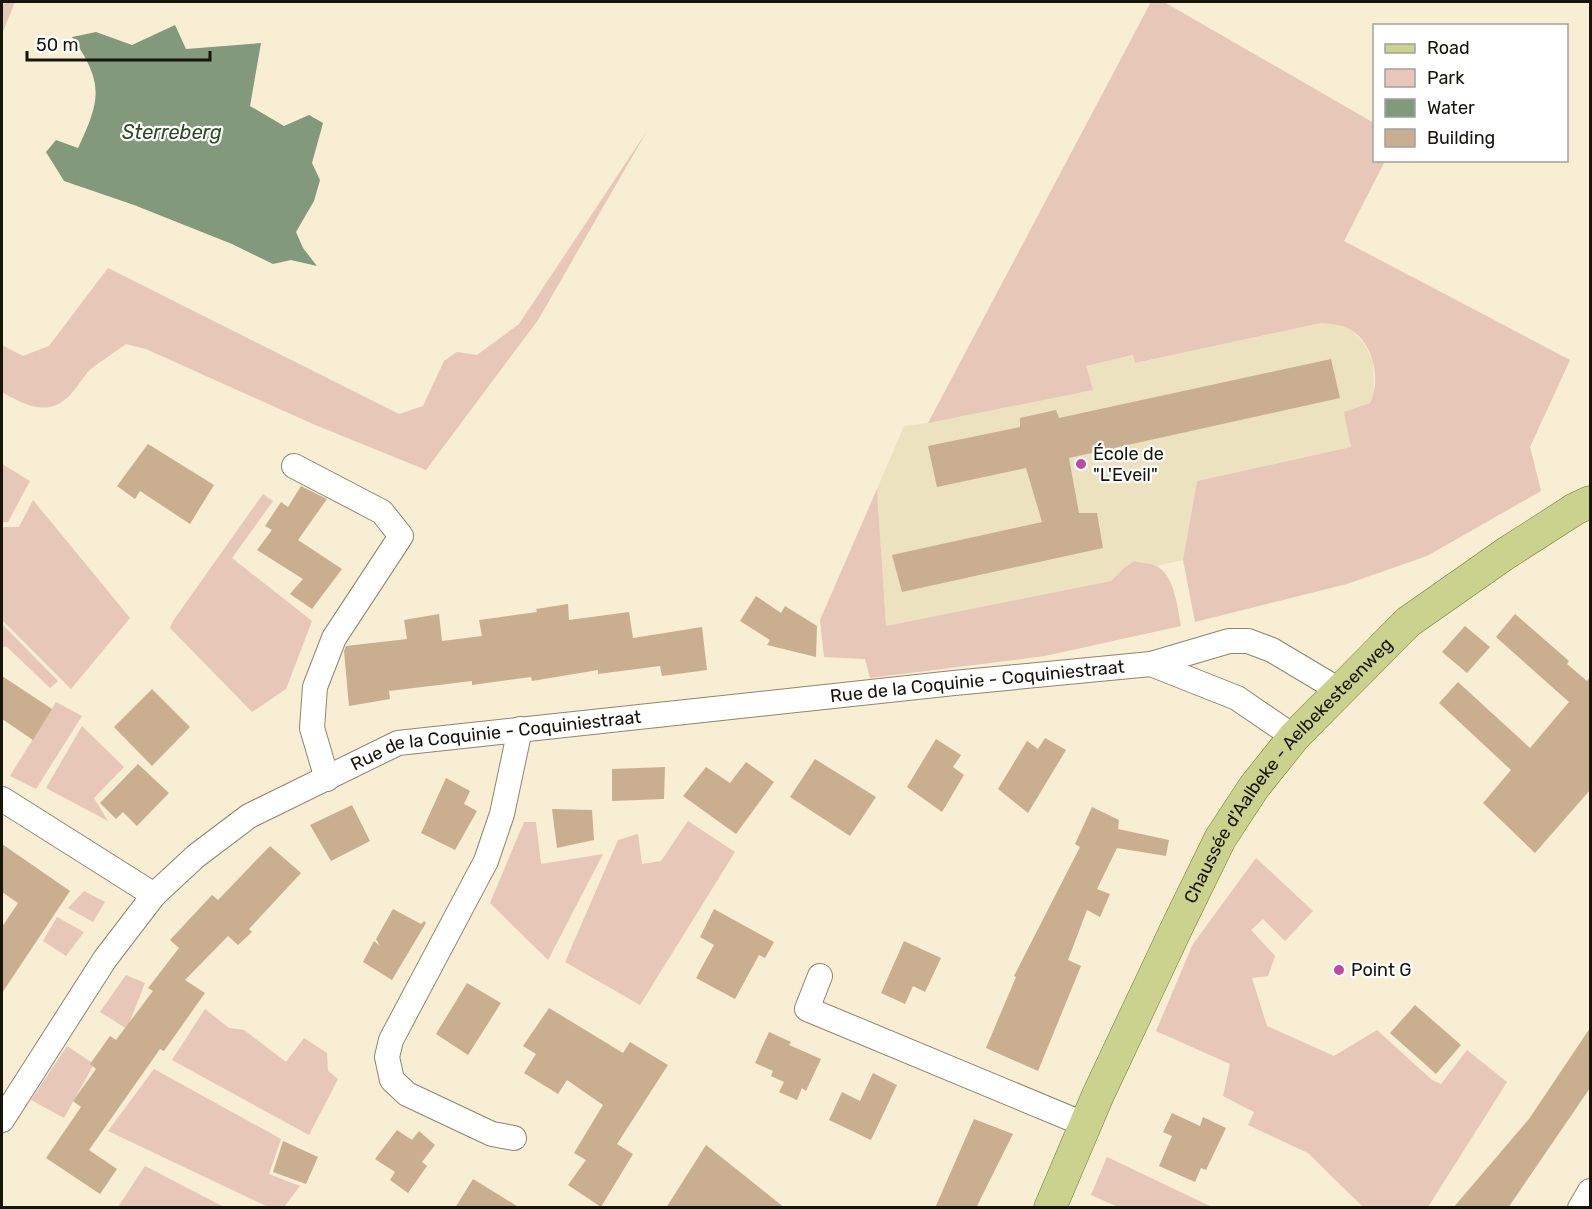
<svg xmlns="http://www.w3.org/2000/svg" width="1592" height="1209" viewBox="0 0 1592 1209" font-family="Rubik,sans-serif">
<rect width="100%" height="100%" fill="#f7eed3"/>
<path fill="#ece2bf" d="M1321 323 1339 324 1351 330 1363 342 1373 361 1374 395 1370 403 1345 412 1351 447 1197 481 1183 560 1156 566 1134 561 1124 568 1111 581 886 626 877 489 904 426 928 423 1092 390 1086 366 1134 355 1135 363Z"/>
<path fill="#e6c7b8" d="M2 2H15L2 34Z
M1151 2H1164L1374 123V160L1385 161 1344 241 1570 360 1530 447 1541 491 1427 556 1347 584 1195 622 1183 560 1197 481 1351 447 1344 412 1370 403C1382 380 1373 341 1349 329 1340 324 1331 324 1321 323L1135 363 1133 355 1086 366 1093 390 928 423Z
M647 131 538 320 426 470 313 424 146 349 126 344C115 352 102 360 91 369 83 376 78 387 70 395 48 418 25 405 2 392V345L23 356 49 346 108 268 399 414 423 406 444 361 457 352 477 355 519 324Z
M2 464 30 481 8 522H2Z
M877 489 886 626 1111 581 1124 568 1134 561C1140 563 1148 563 1154 565 1175 573 1177 607 1181 626L1045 656 870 678 865 659 824 657 820 620Z
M263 494 273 501 232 558 312 621 286 689 252 712 170 628 173 621Z
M33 500 130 618 71 689 2 620V527H19Z
M2 624 58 681 50 688 6 646 2 648Z
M56 702 82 716 36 789 10 776Z
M82 726 124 767 94 798 108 821 46 788Z
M688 821 735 852 640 1005 565 962 618 840 638 834 642 864 661 861Z
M524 822H536L541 864 603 854 548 960 490 903Z
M1256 858 1313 911 1285 941 1263 919 1251 930 1275 956 1268 976 1252 978 1267 1026 1334 1056 1377 1030 1432 1080 1441 1084 1467 1050 1507 1082 1428 1207H1363L1308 1153 1248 1125 1254 1112 1223 1096 1230 1064 1156 1031 1193 944Z
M84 891 105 902 93 922 68 908Z
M57 917 84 932 66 956 43 941Z
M126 975 145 983 127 1029 100 1012Z
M205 1009 229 1028 244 1030 286 1062 304 1038 327 1053 328 1071 338 1079 309 1135 172 1060Z
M67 1046 94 1064 64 1118 31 1100Z
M154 1069 281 1139 269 1174 300 1186 284 1207H268L108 1131Z
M1107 1157 1212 1207H1118L1091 1195Z
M145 1166 224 1207H118Z"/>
<path fill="#82997b" d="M175 25 186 49 261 43 250 106 284 126 309 115 323 123 312 163 320 180 314 201 296 232 303 248 317 266 291 260 273 264 232 244 134 205 64 181 46 152 56 140 78 148C101 99 104 83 72 37L96 32 132 45Z"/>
<path fill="#caae90" d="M1331 359 1340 398 1069 458 1079 513H1097L1103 548 902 592 892 555 1042 522 1026 468 937 487 928 446 1020 427V418L1056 410 1059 418Z
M148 444 214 485 190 524 140 491 135 499 117 486Z
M301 486 327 499 298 540 342 569 312 609 290 594 303 579 257 550 272 530 265 526 281 502 288 507Z
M756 596 781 613 785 606 817 626 816 657 767 645 770 640 740 621Z
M568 604 569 620 629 612 633 638 702 627 707 670 662 676 660 666 598 674V670L532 681 531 677 472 685V681L389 691 390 699 349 706 344 651 346 646 407 639 404 620 439 614 442 641 482 636 479 620 537 612 536 609Z
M1515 614 1569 661 1567 664 1587 681 1590 677V790L1535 853 1483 803 1511 770 1439 703 1458 682 1530 748 1569 702 1496 637Z
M1465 626 1490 647 1467 673 1442 652Z
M2 676 52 709 33 740 2 719Z
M152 689 190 727 152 766 114 727Z
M1045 738 1066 750 1028 813 998 789 1027 741 1038 749Z
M936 739 961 755 953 767 964 775 942 812 907 787Z
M815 759 876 797 850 836 790 797Z
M746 762 774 782 736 834 683 796 706 767 730 783Z
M138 764 169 793 137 826 123 812 116 819 100 803Z
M665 767 664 799 612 801V769Z
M446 778 470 791 464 804 477 811 455 850 421 833Z
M352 805 370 841 331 861 310 825Z
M1092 807 1119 820 1118 829 1169 840 1166 856 1117 848 1097 889 1110 894 1100 917 1087 910 1068 960 1081 966 1038 1071 986 1048 1016 977 1014 976 1080 847 1075 844Z
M552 809 592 810 594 840 557 848Z
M2 844 70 891 2 993V927L18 903 2 892Z
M270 846 301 873 249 929 252 932 238 945 228 936 185 980 205 993 164 1051 160 1049 89 1150 117 1169 100 1194 46 1158 81 1107 73 1101 96 1069 90 1064 110 1036 116 1040 153 991 148 988 179 948 170 940 212 895 218 900Z
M393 909 421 924 424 921 426 923 392 980 363 962 374 941 380 946 376 939Z
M714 909 774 942 765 958 759 955 735 999 696 978 714 945 700 937Z
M904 941 941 958 925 992 913 986 905 1004 881 993Z
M467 983 501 1003 468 1055 436 1034Z
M1415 1005 1461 1045 1436 1074 1390 1033Z
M549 1008 623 1053 630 1042 668 1065 617 1144 633 1154 601 1207 568 1185 586 1160 574 1153 603 1105 567 1080 558 1094 524 1073 536 1054 523 1046Z
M1590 1028V1088L1508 1208H1453L1529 1119Z
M769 1032 791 1042 789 1045 821 1059 806 1091 802 1088 797 1100 779 1092 784 1082 771 1076 773 1071 755 1063Z
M873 1073 897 1085 871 1140 829 1120 842 1092 860 1101Z
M1172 1113 1200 1126 1203 1117 1226 1128 1206 1170 1201 1168 1195 1182 1159 1166 1172 1136 1163 1132Z
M974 1119 1013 1134 976 1208H935Z
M397 1130 412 1140 419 1131 435 1145 422 1162 427 1166 408 1193 390 1180 395 1172 375 1159Z
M283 1141 318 1157 306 1184 273 1172Z
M706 1145 785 1208H666Z
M473 1179 520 1208H455Z"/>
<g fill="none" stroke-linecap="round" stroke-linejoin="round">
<g stroke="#8d866d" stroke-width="26">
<g id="minor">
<path d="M294 466 382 512 401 536 334 638 315 687 312 728 327 779"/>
<path d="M1151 664 1237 698 1294 737"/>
<path d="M2 799 154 895"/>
<path d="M820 976 807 1009 1086 1125"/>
<path id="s1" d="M2 1120 105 959 154 895 196 856 249 816 398 743 954 683 1151 664 1229 641H1248L1272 650 1339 690"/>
<path d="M514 1138 492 1134 407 1094 392 1080 387 1057 391 1040 486 861 502 814 520 729"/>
<path d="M1580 1208 1590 1191"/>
</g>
</g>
<g stroke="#747c2e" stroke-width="33">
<g id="major">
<path id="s2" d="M1050 1208 1098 1095 1178 925 1220 839 1254 787 1294 737 1408 622 1505 554 1575 509 1590 502"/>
</g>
</g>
<use href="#minor" stroke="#fff" stroke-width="24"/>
<use href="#major" stroke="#cad28e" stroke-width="32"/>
</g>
<g fill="#bd4ba5" stroke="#fff" stroke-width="2">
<circle cx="1081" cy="464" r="6"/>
<circle cx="1339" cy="970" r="6"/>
</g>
<g text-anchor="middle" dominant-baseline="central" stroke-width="4.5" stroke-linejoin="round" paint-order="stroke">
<g font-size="18" fill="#17140a" stroke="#fff" text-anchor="start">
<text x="1093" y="454">École de<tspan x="1093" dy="21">"L'Eveil"</tspan></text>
<text x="1351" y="970">Point G</text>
</g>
<g font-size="18" fill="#17140a" stroke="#fff">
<text stroke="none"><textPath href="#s1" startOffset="1144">Rue de la Coquinie - Coquiniestraat</textPath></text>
<text stroke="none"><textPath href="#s1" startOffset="658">Rue de la Coquinie - Coquiniestraat</textPath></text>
<text stroke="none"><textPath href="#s2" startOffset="502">Chaussée d'Aalbeke - Aelbekesteenweg</textPath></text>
</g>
<g font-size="20" font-style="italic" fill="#2b4e21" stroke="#fff">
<text x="172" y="132">Sterreberg</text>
</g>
</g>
<rect width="1592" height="1209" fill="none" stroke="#17140a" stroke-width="6"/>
<rect x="1373" y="24" width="195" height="138" fill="#ffffff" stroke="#a2a19d" stroke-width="1.5"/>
<rect x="1385" y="44" width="30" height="9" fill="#cad28e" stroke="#a2a19d" stroke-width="1.5"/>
<text x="1427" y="54" font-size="18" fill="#17140a">Road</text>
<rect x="1385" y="69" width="30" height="18" fill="#e6c7b8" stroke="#a2a19d" stroke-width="1.5"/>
<text x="1427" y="84" font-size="18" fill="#17140a">Park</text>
<rect x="1385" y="99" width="30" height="18" fill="#82997b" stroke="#a2a19d" stroke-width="1.5"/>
<text x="1427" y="114" font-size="18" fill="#17140a">Water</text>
<rect x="1385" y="129" width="30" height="18" fill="#caae90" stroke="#a2a19d" stroke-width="1.5"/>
<text x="1427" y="144" font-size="18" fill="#17140a">Building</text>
<path d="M27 51v9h183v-9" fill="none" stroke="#17140a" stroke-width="3"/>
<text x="36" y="51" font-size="18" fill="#17140a" stroke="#ffffff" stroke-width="4.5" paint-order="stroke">50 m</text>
</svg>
